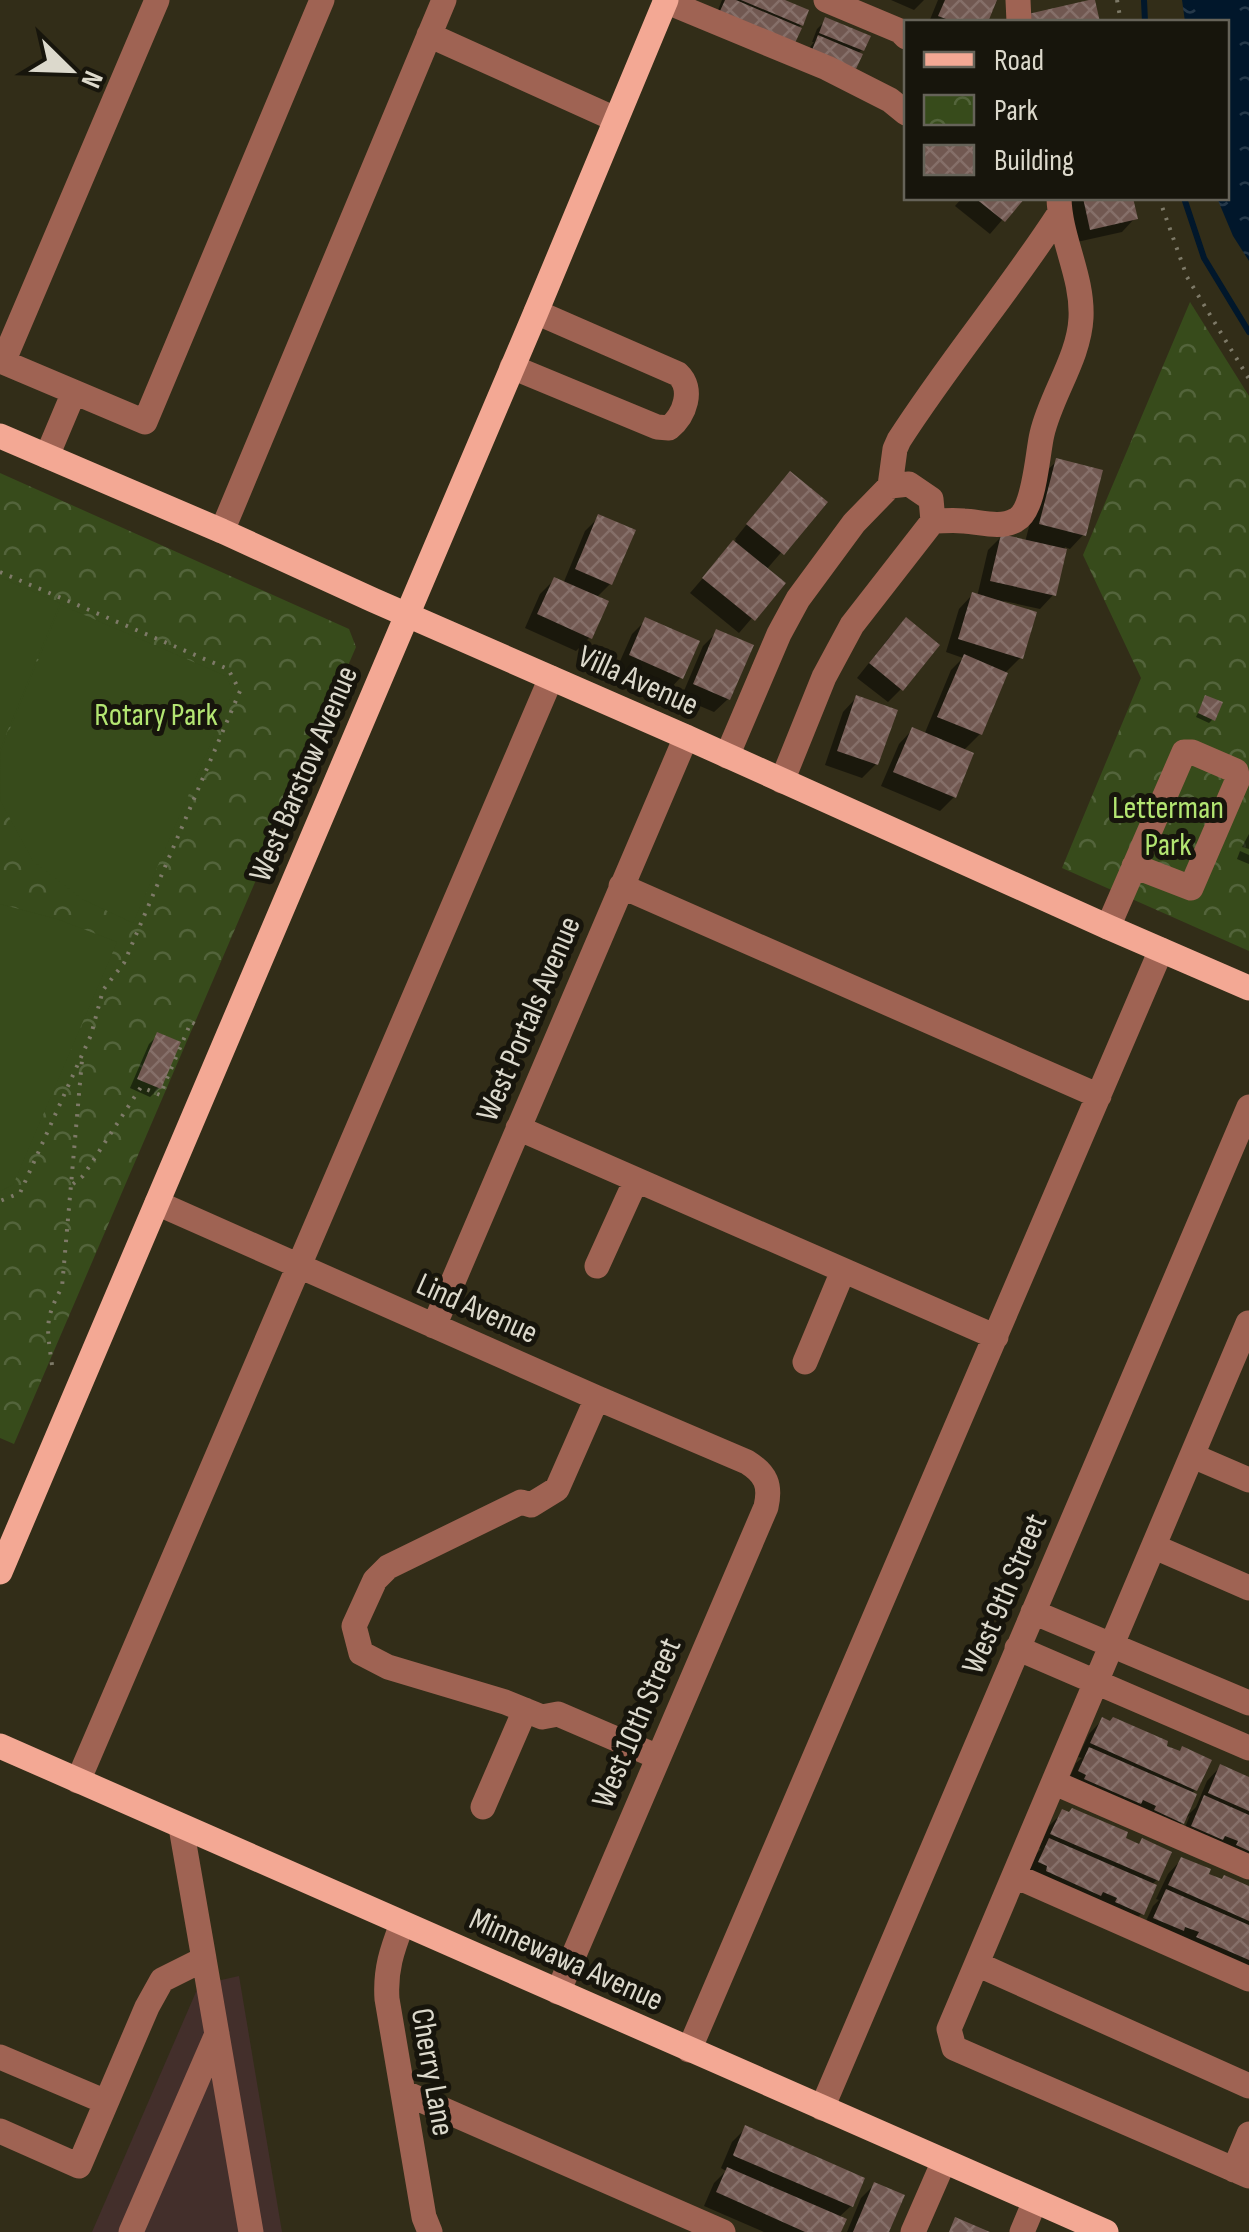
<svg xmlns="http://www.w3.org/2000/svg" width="1249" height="2232" viewBox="0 0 1249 2232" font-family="'Sofia Sans Condensed',sans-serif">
<defs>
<pattern id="park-crowns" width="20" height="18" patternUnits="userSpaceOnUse" patternTransform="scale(2.5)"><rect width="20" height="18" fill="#374b1b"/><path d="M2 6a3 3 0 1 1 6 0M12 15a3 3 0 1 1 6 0" fill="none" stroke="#53643b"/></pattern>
<pattern id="water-ripples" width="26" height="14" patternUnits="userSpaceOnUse" patternTransform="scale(2.5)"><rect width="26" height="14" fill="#01172b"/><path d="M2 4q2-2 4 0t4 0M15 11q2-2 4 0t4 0" fill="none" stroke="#253849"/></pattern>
<pattern id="building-cross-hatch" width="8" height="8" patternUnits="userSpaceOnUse" patternTransform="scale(2.5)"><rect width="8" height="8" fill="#715851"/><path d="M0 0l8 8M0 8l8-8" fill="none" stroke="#856f69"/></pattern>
</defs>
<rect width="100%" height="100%" fill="#322d18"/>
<path fill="#432f2b" d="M239 1976 282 2232H92L199 1985Z"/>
<path fill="url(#park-crowns)" d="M1190 302 1249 396V951L1062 868 1141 678 1083 555Z
M0 473 349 629 356 647 14 1444 0 1438Z"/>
<path fill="#374b1b" d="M0 577 60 603 0 749Z
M61 605 226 676 233 692 133 923 82 899 33 861 1 802 0 753Z
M0 904 57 919 117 942 13 1185 0 1191Z"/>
<path fill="url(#water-ripples)" d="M1182 0H1249V261L1233 236 1217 198H1226V22H1185Z"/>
<path fill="#0007" d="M722 0H778L801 25 797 29 714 20Z
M891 0H924L914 10Z
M938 0H995L985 22H929Z
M826 20 862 50 857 54 805 59 810 47 814 42H812L817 29Z
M962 198H1021L990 234 955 206Z
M1067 198H1131L1135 218 1122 232 1077 242Z
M1057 461 1083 535 1070 549 1065 547 1053 595 1040 609 1004 601 1003 605 1021 657 1006 672 980 734 963 751 971 755 954 797 940 811 881 786 899 744 912 730 924 735 951 670 963 658 946 652 959 609 972 595 977 597 988 550 1002 536 1025 542 1043 474Z
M776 488 824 503 766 570 782 583 739 633 690 593 736 540 735 539Z
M599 517 610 584 596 598 590 637 576 651 525 628 540 594 554 580 563 584 585 531Z
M646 620 681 677 668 691 617 668 632 634Z
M717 632 728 699 714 712 681 698 703 646Z
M892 634 901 689 888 702 857 678Z
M1206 697 1213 719 1209 723 1196 717Z
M856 698 876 764 862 778 825 765 843 712Z
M1249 834V849L1242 847Z
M1240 851 1249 855V864L1237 859Z
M158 1035 178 1044 159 1088 150 1097 130 1088 149 1044Z
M1102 1720 1164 1747 1195 1790 1191 1794 1184 1819 1196 1807 1207 1781 1220 1767 1249 1785V1870L1180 1840 1190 1815 1168 1836 1066 1786 1076 1763 1082 1758 1078 1757 1089 1734Z
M1063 1812 1122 1840 1157 1880 1151 1885 1142 1913 1128 1927 1026 1876 1036 1854 1041 1849 1039 1848 1049 1826Z
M1181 1860 1206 1875 1249 1889V1974L1141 1932 1153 1906 1159 1900 1156 1899 1168 1874Z
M746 2128 851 2206 838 2218V2232H764L704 2206 714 2183 726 2171 721 2168 732 2142Z
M874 2185 887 2232H847L861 2198Z"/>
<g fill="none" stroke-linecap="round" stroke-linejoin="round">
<path stroke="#01172b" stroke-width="6" d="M1144 0 1145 22
M1184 198 1204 258 1249 332"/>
</g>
<path fill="url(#building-cross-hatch)" d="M725 0H736L802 28 795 43 720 11Z
M741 0H785L809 10 803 26Z
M945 0H997L988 22H954L938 16Z
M1089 0H1095L1100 22H1030L1028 14Z
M825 17 871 36 864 51 819 33Z
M818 35 863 54 856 69 812 50Z
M975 198H1025L1005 222Z
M1083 198H1133L1138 219 1090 230Z
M1056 458 1103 470 1086 536 1039 524Z
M790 471 828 502 784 555 746 524Z
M598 514 636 530 612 585 575 569Z
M1001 534 1067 549 1056 596 990 581Z
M733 540 786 583 755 621 702 578Z
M554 577 609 601 592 639 537 614Z
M972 592 1037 612 1023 659 958 639Z
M645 617 700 641 683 679 629 655Z
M906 617 940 645 903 691 869 663Z
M716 629 754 645 730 700 693 684Z
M964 654 1008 673 982 735 937 717Z
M856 695 898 710 878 765 837 751Z
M1205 695 1223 702 1215 721 1198 713Z
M912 727 974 753 956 798 893 772Z
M157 1032 181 1042 161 1089 137 1079Z
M1102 1717 1110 1721 1113 1717 1168 1741 1167 1746 1180 1751 1182 1746 1212 1760 1197 1791 1090 1743Z
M1089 1747 1197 1794 1184 1824 1154 1810 1156 1806 1143 1800 1141 1804 1084 1779 1086 1775 1078 1771Z
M1220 1764 1249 1777V1811L1208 1793Z
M1204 1795 1249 1815V1851L1236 1845 1238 1841 1225 1836 1223 1840 1191 1826Z
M1072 1808 1128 1832 1126 1838 1139 1844 1142 1838 1172 1852 1159 1881 1050 1834 1062 1809 1069 1812Z
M1049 1838 1157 1885 1144 1915 1115 1902 1117 1898 1103 1892 1101 1896 1046 1871 1047 1866 1038 1862Z
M1181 1857 1211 1869 1209 1874 1222 1879 1224 1875 1249 1886V1921L1168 1885Z
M1166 1889 1249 1925V1960L1196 1937 1199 1932 1185 1927 1184 1931 1153 1918Z
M745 2125 865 2178 853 2207 734 2156 733 2155Z
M727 2167 847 2219 841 2232H805L716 2192Z
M874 2182 905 2195 889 2232H853Z
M955 2217 990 2232H949Z"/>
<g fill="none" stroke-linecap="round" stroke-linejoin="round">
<path stroke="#7e7a68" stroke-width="4" stroke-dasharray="2.5 8" stroke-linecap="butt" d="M1117 0 1121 22
M1159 198 1187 277 1249 379
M0 572 228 669 240 691 124 963 103 990 91 1035 20 1193 0 1201
M73 1184 83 1176 141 1087 160 1095 191 1022 197 1025
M52 1365C47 1328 44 1320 62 1287L82 1060"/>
<path stroke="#9f6353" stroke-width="25" d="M157 0 3 362 145 422 322 0
M826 0 900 31 906 37
M1018 0 1019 22
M665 1 827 68 890 100 906 113
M429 35 615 119
M512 367 657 427 669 428C685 415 694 389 678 374L536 312
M47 456 74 392
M890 486 895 449 899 440C949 362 1009 291 1059 214
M933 521C943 521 953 520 964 521 981 522 1000 529 1016 520 1035 510 1037 455 1042 434 1051 395 1079 358 1081 318 1083 276 1060 239 1059 198
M222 531 444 0
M727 756 779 634 798 599 854 523 890 486 909 484 931 499 933 521 852 625 824 677 782 781
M621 886 1099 1096
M1108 927 1184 752H1192L1236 771 1238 779 1191 888 1134 866
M518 1128 996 1337
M157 1203 597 1398 747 1462C766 1474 771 1485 766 1507L558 1992
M597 1266 636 1180
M1248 1323 949 2029 954 2048 1249 2176
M434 1326 686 737
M805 1362 843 1271
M597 1398 557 1489 531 1505 521 1502 388 1567 375 1580 354 1626 361 1653 388 1667 505 1702 542 1717 558 1714 658 1757
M1193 1456 1249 1480
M1155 1547 1249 1588
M1033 1612 1249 1703
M1017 1648 1249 1748
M78 1781 551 678
M1055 1783 1249 1867
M483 1807 525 1710
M1015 1876 1249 1979
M402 1924C392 1950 385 1970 387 1999L424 2217 430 2232
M204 1959 251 2232
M977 1964 1249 2086
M689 2050 1161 950
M0 2057 106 2102
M403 2092 723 2232
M822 2108 1249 1107
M0 2131 79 2166 147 2007 162 1980 204 1959 181 1827
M1234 2170 1249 2134
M131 2232 217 2034
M913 2232 944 2161
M1022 2232 1035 2201"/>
<path stroke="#f3a894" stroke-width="25" d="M0 436 222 531 373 600 686 737 1108 927 1249 988
M0 1572 536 312 666 0
M0 1746 1106 2232"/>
</g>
<g text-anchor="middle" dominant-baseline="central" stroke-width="10" stroke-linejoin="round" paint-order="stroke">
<g font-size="32" fill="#dcd9cc" stroke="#17150c">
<text transform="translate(638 681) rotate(24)">Villa Avenue</text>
<text transform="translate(304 774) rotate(-67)">West Barstow Avenue</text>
<text transform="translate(529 1019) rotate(-67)">West Portals Avenue</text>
<text transform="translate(477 1309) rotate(24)">Lind Avenue</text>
<text transform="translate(1005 1594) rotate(-67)">West 9th Street</text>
<text transform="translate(637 1723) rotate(-67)">West 10th Street</text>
<text transform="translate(566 1960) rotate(24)">Minnewawa Avenue</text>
<text transform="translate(432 2072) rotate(80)">Cherry Lane</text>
</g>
<g font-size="32" fill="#b3e572" stroke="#17150c">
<text x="156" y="715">Rotary Park</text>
<text x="1168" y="808">Letterman<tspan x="1168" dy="37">Park</tspan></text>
</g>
</g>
<rect x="904" y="20" width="325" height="180" fill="#17150c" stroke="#666359" stroke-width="2.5"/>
<rect x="924" y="52" width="50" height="15" fill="#f3a894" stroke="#666359" stroke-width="2.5"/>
<text x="994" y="70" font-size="30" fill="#dcd9cc">Road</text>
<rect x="924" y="95" width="50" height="30" fill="url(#park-crowns)" stroke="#666359" stroke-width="2.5"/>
<text x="994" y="120" font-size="30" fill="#dcd9cc">Park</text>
<rect x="924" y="145" width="50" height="30" fill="url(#building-cross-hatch)" stroke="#666359" stroke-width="2.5"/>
<text x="994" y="170" font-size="30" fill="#dcd9cc">Building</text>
<g transform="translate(70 70) rotate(113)" stroke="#17150c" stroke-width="8" paint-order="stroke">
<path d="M0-8L18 38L0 25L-18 38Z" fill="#dcd9cc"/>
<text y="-15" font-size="28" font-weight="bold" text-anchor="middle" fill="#dcd9cc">N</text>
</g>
</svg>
